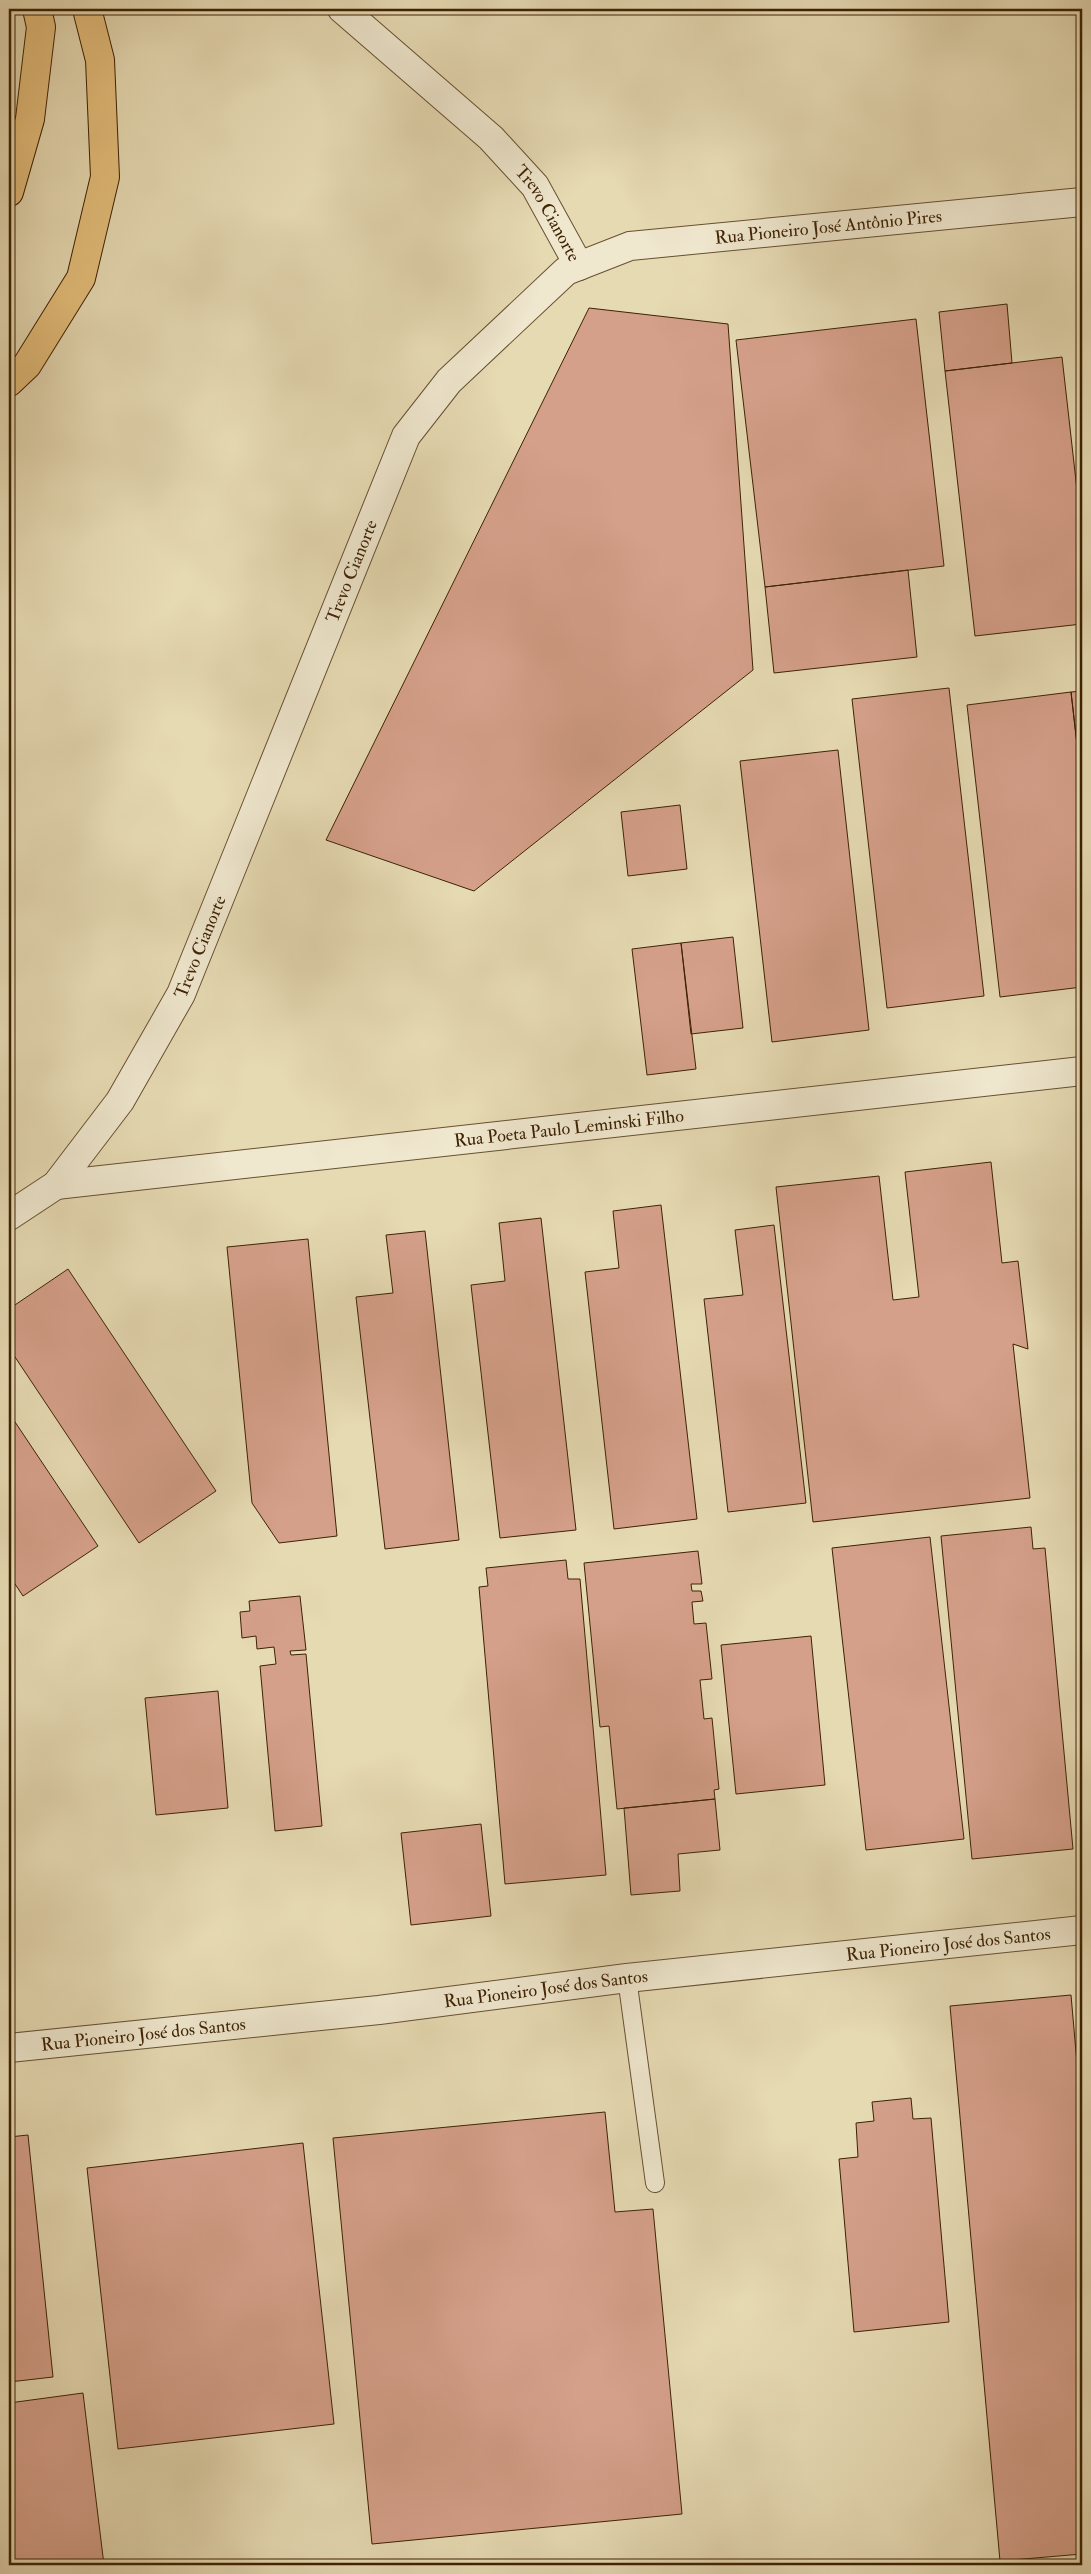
<svg xmlns="http://www.w3.org/2000/svg" width="1091" height="2574" viewBox="0 0 1091 2574" font-family="'IM FELL Double Pica',serif">
<rect width="100%" height="100%" fill="#e6dab3"/>
<filter id="stains"><feTurbulence type="fractalNoise" baseFrequency=".004" numOctaves="4"/><feColorMatrix values="0 0 0 0 .2 0 0 0 0 .09 0 0 0 0 .02 0 0 0 .5 -.17"/></filter>
<radialGradient id="worn" r=".72"><stop offset=".6" stop-color="#630" stop-opacity="0"/><stop offset="1" stop-color="#630" stop-opacity=".3"/></radialGradient>
<path fill="#d5a08a" stroke="#3d2204" d="M1007 304 1012 363 945 371 939 312Z
M1082 307V343L1078 308Z
M589 308 728 324 753 670 474 891 326 840Z
M916 319 944 566 765 587 736 340Z
M1062 357 1082 534V624L975 636 945 371Z
M908 570 917 657 774 673 765 587Z
M949 688 984 996 887 1008 852 699Z
M1082 691V788L1071 692Z
M1071 692 1082 788V987L1000 997 967 705Z
M838 750 869 1030 772 1042 740 761Z
M680 805 687 869 628 876 621 812Z
M733 937 743 1028 691 1034 681 943Z
M681 943 696 1069 647 1075 632 949Z
M991 1162 1002 1263 1018 1261 1028 1349 1013 1344 1030 1498 813 1522 776 1187 879 1176 893 1300 919 1297 905 1172Z
M661 1205 697 1519 614 1529 585 1272 619 1268 613 1211Z
M541 1218 576 1530 500 1538 471 1285 505 1281 499 1223Z
M774 1225 806 1503 728 1512 704 1299 743 1295 735 1230Z
M425 1231 459 1540 385 1549 356 1297 393 1293 386 1235Z
M308 1239 337 1536 279 1543 252 1503 227 1247Z
M68 1269 216 1491 139 1543 9 1348V1309Z
M9 1413 98 1546 23 1596 9 1575Z
M1031 1527 1033 1549 1045 1548 1073 1849 972 1859 941 1536Z
M930 1537 964 1839 866 1850 832 1548Z
M698 1551 702 1584H691L692 1591H701L703 1601 692 1602 694 1624 706 1623 712 1679 700 1680 704 1719 712 1718 719 1789 714 1790 715 1799 617 1809 609 1726 600 1727 584 1563Z
M566 1560 568 1579H580L606 1875 505 1884 479 1587 488 1586 486 1568Z
M300 1596 306 1650 290 1651 291 1655 306 1654 322 1826 275 1831 260 1666 276 1664 274 1647 257 1649 256 1636 242 1638 240 1612 250 1611 249 1601Z
M811 1636 825 1785 736 1794 721 1645Z
M218 1691 228 1808 156 1815 145 1698Z
M715 1799 720 1850 678 1854 680 1891 631 1895 624 1808Z
M481 1824 491 1916 411 1925 401 1833Z
M1071 1995 1082 2120V2554L1000 2561 950 2006Z
M911 2098 913 2119 931 2118 949 2322 854 2332 839 2159 858 2157 856 2123 874 2121 872 2102Z
M605 2112 615 2212 653 2209 682 2514 372 2544 333 2138Z
M28 2135 53 2377 9 2382V2137Z
M303 2143 334 2424 118 2449 87 2168Z
M83 2393 104 2565H9V2403Z"/>
<g fill="none" stroke-linecap="round" stroke-linejoin="round">
<g stroke="#675030" stroke-width="20">
<path id="service" d="M627 1978 655 2183"/>
</g>
<g stroke="#675030" stroke-width="30">
<g id="minor">
<path id="s1" d="M342 9 491 138 535 186 579 266"/>
<path id="s2" d="M56 1185 1082 1071"/>
<path id="s3" d="M9 2048 379 2010 627 1978 1082 1930"/>
</g>
</g>
<g stroke="#675030" stroke-width="30">
<g id="tertiary">
<path id="s4" d="M9 1216 56 1185 120 1101 181 994 406 436 449 381 566 271 630 246 1082 202"/>
</g>
</g>
<g stroke="#3d2204" stroke-width="30">
<path id="motorway" d="M9 192 30 119 41 27 37 9
M9 382 27 365 81 278 105 177 100 60 87 9"/>
</g>
<use href="#service" stroke="#efe7ce" stroke-width="18"/>
<use href="#minor" stroke="#efe7ce" stroke-width="28"/>
<use href="#tertiary" stroke="#efe7ce" stroke-width="28"/>
<use href="#motorway" stroke="#e3bd7a" stroke-width="28"/>
</g>
<g text-anchor="middle" dominant-baseline="central" stroke-width="4.5" stroke-linejoin="round" paint-order="stroke">
<g font-size="18" fill="#3d2204" stroke="#efe7ce">
<text stroke="none"><textPath href="#s1" startOffset="292">Trevo Cianorte</textPath></text>
<text stroke="none"><textPath href="#s4" startOffset="1385">Rua Pioneiro José Antônio Pires</textPath></text>
<text stroke="none"><textPath href="#s4" startOffset="741">Trevo Cianorte</textPath></text>
<text stroke="none"><textPath href="#s4" startOffset="336">Trevo Cianorte</textPath></text>
<text stroke="none"><textPath href="#s2" startOffset="516">Rua Poeta Paulo Leminski Filho</textPath></text>
<text stroke="none"><textPath href="#s3" startOffset="945">Rua Pioneiro José dos Santos</textPath></text>
<text stroke="none"><textPath href="#s3" startOffset="540">Rua Pioneiro José dos Santos</textPath></text>
<text stroke="none"><textPath href="#s3" startOffset="135">Rua Pioneiro José dos Santos</textPath></text>
</g>
</g>
<rect width="1091" height="2574" fill="none" stroke="#e6dab3" stroke-width="30"/>
<rect x="10" y="10" width="1071" height="2554" fill="none" stroke="#3d2204" stroke-width="2.5"/>
<rect x="15" y="15" width="1061" height="2544" fill="none" stroke="#3d2204"/>
<rect width="100%" height="100%" filter="url(#stains)"/>
<rect width="100%" height="100%" fill="url(#worn)"/>
</svg>
